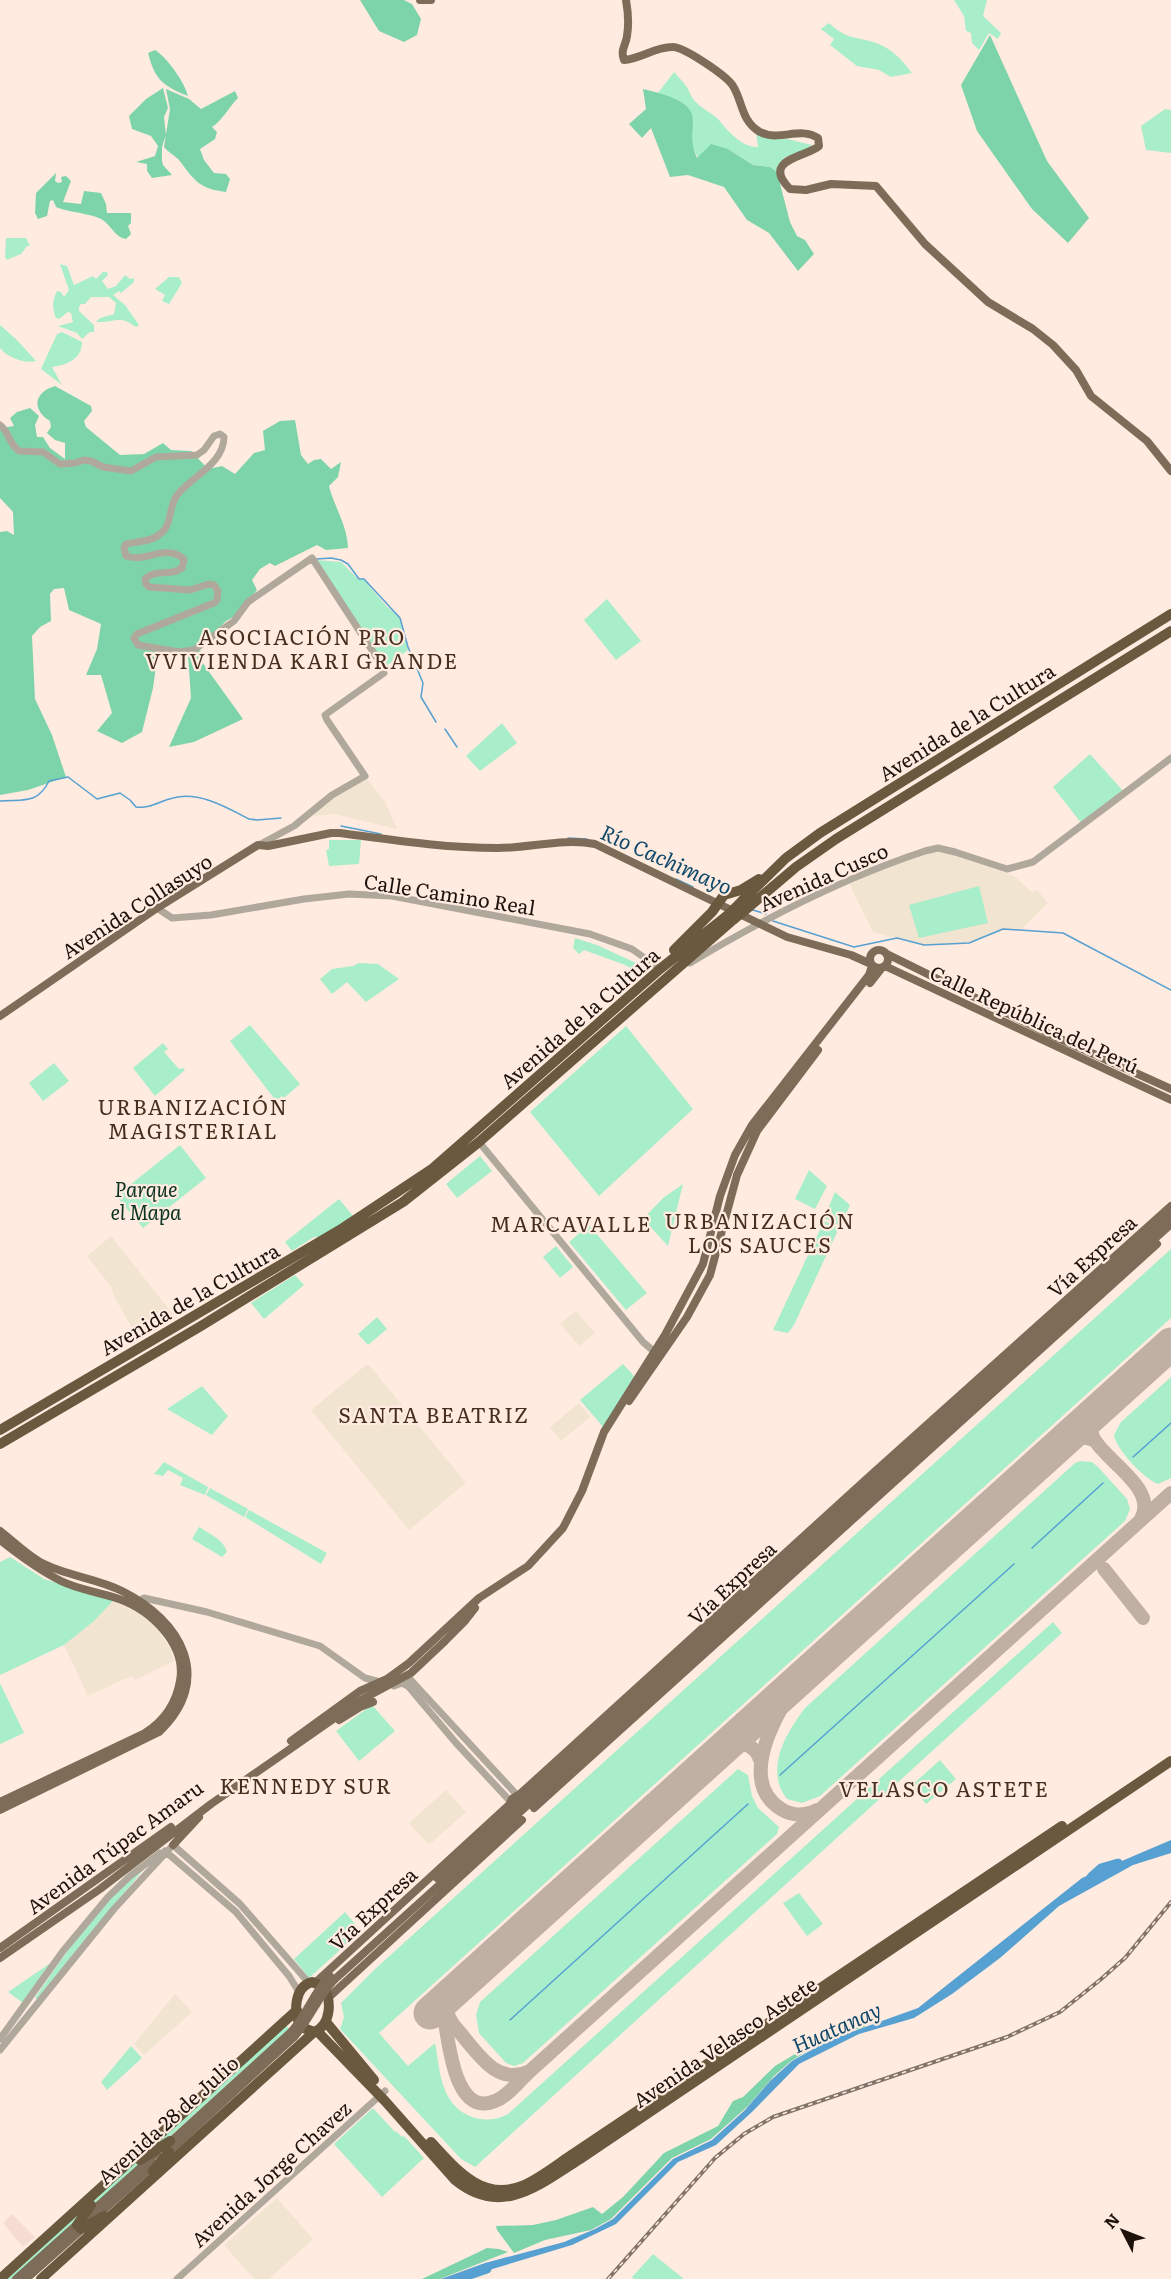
<svg xmlns="http://www.w3.org/2000/svg" width="1171" height="2279" viewBox="0 0 1171 2279" font-family="Literata,serif">
<rect width="100%" height="100%" fill="#ffebdf"/>
<path fill="#f1e4d0" d="M367 779 385 802 397 829 334 814 315 816 314 811 324 803 356 784Z
M939 852 953 854 1014 876 1032 892 1037 890 1048 903 1022 929H1003L969 943 924 945 873 932 850 885 876 872 924 854Z
M111 1236 176 1318 138 1339 113 1294 112 1288 87 1256Z
M576 1311 595 1333 579 1346 560 1324Z
M366 1365H369L466 1483 409 1530 311 1410Z
M579 1403 590 1417 561 1441 550 1427Z
M113 1601 139 1614 150 1623 160 1633 171 1650 174 1661 135 1680 131 1676 88 1696 64 1645 94 1621Z
M446 1790 466 1812 429 1845 409 1823Z
M175 1994 192 2012 144 2055 134 2044Z
M277 2198 313 2239 269 2279H254L224 2245Z"/>
<path fill="#f5dcd3" d="M12 2214 35 2237 23 2247 3 2223Z"/>
<path fill="#a8eeca" d="M954 0H987L983 16 1001 33 998 39 989 33 979 50 972 43 971 33 966 31 964 16Z
M829 23C847 40 855 36 876 43 893 49 902 60 912 73L891 77 879 70 857 66 830 45 834 39 821 29Z
M674 72C678 77 683 81 686 86 690 91 691 98 696 102 702 109 712 113 718 119 727 130 742 148 758 147L756 131 768 138 788 139 812 145 806 150 785 157 777 172 770 167 753 165 728 149 698 158 692 145 693 119 681 102 658 93Z
M1165 109 1171 110V153L1146 150 1141 126Z
M6 238H26L30 246H27L21 254 7 260 5 257Z
M60 264 67 266 74 285 93 276 96 279 103 272H107L108 275 102 281 108 289 116 286 125 275 130 279 134 278V282L121 293 119 291 113 295 125 305 139 325 136 327C119 314 115 323 96 322L100 318 114 314 116 303 109 297H91L85 304H81L79 307V311L94 325V332H90L82 339 77 333 58 326 73 322 71 313 68 312 59 319 56 318C52 308 52 301 57 291L61 292 64 297 69 290Z
M169 277H179L182 283 169 304 162 301 165 295 155 289Z
M0 325 17 340 36 361C25 364 8 358 0 348Z
M62 332 82 342C82 359 67 365 52 367L62 385 41 369 57 334Z
M316 560 341 562 358 579H363L387 607 399 616 408 650 385 667Z
M607 599 641 641 616 660 584 620Z
M502 723 517 743 480 771 466 756Z
M1090 754 1124 792 1082 824 1053 787Z
M329 840H361L359 864 329 866 326 850 329 849Z
M979 886 988 923 919 938 909 905Z
M575 938 597 945 647 968 642 974 625 965 584 950 579 954 573 948Z
M359 963 378 964 399 979 366 1002 347 982 332 994 320 979 332 969 353 966Z
M250 1025 300 1084 284 1098 282 1096 276 1101 230 1041Z
M626 1026 693 1109 599 1196 530 1112Z
M163 1043 168 1049 164 1052 179 1069 183 1068 185 1070 155 1096 133 1068Z
M54 1063 69 1081 43 1101 29 1083Z
M180 1145 206 1178 143 1228 116 1196Z
M480 1156 492 1171 457 1198 446 1184Z
M809 1170 827 1186 815 1209 795 1199Z
M683 1184 668 1246 643 1219 663 1198Z
M835 1192 850 1205 841 1226 824 1218Z
M339 1199 354 1217 322 1237H314L292 1251 285 1242Z
M824 1221 839 1228 794 1325 788 1333 773 1330Z
M589 1225 647 1293 626 1310 569 1242Z
M556 1246 573 1267 560 1278 543 1257Z
M1171 1249V1318L379 2033 408 2066 435 2043C438 2058 439 2076 445 2090 455 2116 484 2127 508 2114L1053 1622 1062 1633 475 2167 461 2159 340 2029 344 2017 341 2003 375 1969Z
M295 1275 304 1285 264 1319 251 1303Z
M377 1317 387 1329 368 1345 358 1334Z
M623 1364 635 1377 603 1427 580 1400Z
M1171 1377V1478L1158 1484C1144 1479 1116 1449 1114 1435L1121 1422Z
M202 1386 228 1416 212 1435 167 1409Z
M1080 1461 1092 1462 1098 1467 1127 1499 1130 1509 1125 1521 820 1796 802 1803 787 1799C764 1770 786 1733 805 1708L1075 1463Z
M164 1462 208 1487 205 1495 180 1485 183 1478 168 1470 163 1476 154 1474Z
M210 1488 248 1509 244 1517 206 1495Z
M249 1510 327 1553 321 1564 245 1517Z
M199 1527C210 1534 224 1540 227 1552L222 1557 192 1539Z
M10 1557 44 1579 113 1601 94 1621 64 1645 0 1675V1562Z
M0 1683 24 1733 0 1744Z
M372 1705 395 1731 359 1761 336 1731Z
M940 1760 956 1779 926 1804 911 1786Z
M738 1769 748 1775 752 1796 758 1808 779 1827 777 1834 523 2063 514 2066 506 2063 479 2033 476 2015 480 2002Z
M148 1864 38 1999 35 1998C68 1949 102 1901 148 1864Z
M799 1893 823 1924 807 1936 783 1903Z
M345 1912 361 1931 309 1978 294 1959Z
M52 1962 23 2003 8 1992Z
M286 2025 289 2029 12 2279H5Z
M131 2046 142 2058 107 2090 101 2082Z
M373 2108 395 2132 396 2131 402 2137 404 2136 424 2158 382 2197 334 2144Z
M653 2254 684 2279H634L632 2277Z"/>
<path fill="#7ed4aa" d="M360 0H404L412 4 421 19 417 35 404 42 379 31Z
M990 35 1047 161 1089 218 1068 243 1032 209 977 131 961 85Z
M155 50C167 57 185 83 188 96 163 86 155 80 148 53Z
M163 88 168 108 164 117 166 135 162 147V161L163 165 172 175 152 178 147 171V164L136 162 155 156 158 146 151 136 132 129 129 116 146 99Z
M166 89 189 99 201 109 235 91 238 98C229 107 222 121 212 127L217 132 215 139 200 149 204 160 214 173 226 174 230 179 226 192C199 189 194 180 179 160 174 155 168 152 164 147L170 109Z
M643 89C658 93 693 99 693 120 693 138 690 140 697 158L711 144 728 149 753 165 770 167 777 172 790 222 797 236 805 240 814 254 798 271 769 233 747 220 724 187 688 175 670 177 651 128 642 138 629 124 646 109Z
M56 173 55 181 58 183 62 182 61 177 66 176 71 181 63 202 81 204 84 191 101 193 106 204 107 213H131V223L128 226 131 234 126 239C115 237 112 227 104 221 94 213 69 213 56 207L53 200 50 201 47 216 38 219 35 213 36 193Z
M55 386 91 406 92 411 84 421 86 427 120 455 144 454 163 443 171 450 191 451 208 469 222 466 235 474 254 453 265 450 263 431 280 421 295 420 301 455 308 464 314 460 321 459 331 469 341 462 338 477 329 486C335 509 347 524 348 548L326 550 317 545 275 566 270 563 260 569 252 580 257 590 239 614 226 621 200 648 202 662 243 719 194 742 169 747 191 698 188 655 158 652 153 688 142 732 122 743 97 731 112 713 101 675H86L97 649 101 624 69 610 64 588 54 589 50 594 51 621 40 627 32 636 35 699 52 735 66 777 28 790 0 795V532L7 531 14 535 13 512 0 498V428L14 426 10 418 17 412 30 408 39 416 35 425 37 437H43L50 448 65 459V443L55 440 47 433 51 427 50 421C31 410 34 392 55 386Z
M864 2023 865 2027 831 2037 791 2061 774 2076 748 2106 711 2139 672 2158 611 2219 591 2230 545 2240 514 2253 497 2230 496 2226 533 2225 556 2220 593 2207 602 2214 623 2197 664 2153 718 2126 733 2101 743 2097 775 2066 825 2036Z
M487 2248 499 2249 508 2252 440 2279H422Z"/>
<path fill="#57a0d2" d="M1171 1840V1853L1133 1865 1059 1906 1000 1958 952 1994 914 2018 859 2034 799 2064 753 2111 716 2145 678 2162 616 2224 572 2245 459 2279H441L485 2263 564 2242 595 2229 613 2219 673 2159 712 2140 745 2110 770 2081 792 2061 829 2040 918 2008 1082 1878Z"/>
<g fill="none" stroke-linecap="round" stroke-linejoin="round">
<path stroke="#57a0d2" stroke-width="1.5" d="M317 559 331 558 341 560 348 564 359 579H364L400 618 408 647 423 683 421 697 436 722
M445 729 457 747
M0 801C23 799 37 805 49 781L68 777 97 799 120 793 130 800 136 807C150 809 160 801 173 798 198 791 226 807 249 819L257 820 281 818
M341 826 381 834
M568 838 587 839
M676 879 693 887
M753 910 766 914
M773 921 854 947 897 938 924 945 969 943 1003 929 1063 933 1171 990
M1133 1457 1171 1423
M1032 1548 1103 1483
M780 1775 1014 1564
M510 2020 748 1804"/>
<path stroke="#57a0d2" stroke-width="9" d="M1091 1877 1101 1868 1118 1863
M458 2279 487 2269"/>
<path stroke="#c0b0a4" stroke-width="14" d="M1091 1416C1091 1424 1090 1432 1094 1439 1108 1463 1158 1489 1141 1519
M1072 1434 1094 1440
M1104 1569 1143 1618
M797 1682C777 1713 736 1781 781 1809 792 1816 805 1816 817 1810
M721 1750C737 1739 755 1742 761 1762
M456 1989C444 2003 444 2013 456 2028 476 2050 496 2088 530 2071L1171 1493
M446 2015 445 2022C449 2046 456 2118 495 2101 508 2096 518 2082 528 2073"/>
<path stroke="#c0b0a4" stroke-width="33" d="M430 2013 1171 1344"/>
<path stroke="#b1a89c" stroke-width="7" d="M0 425C9 432 9 444 19 451L43 452 60 464 75 463 84 460 91 461 103 467 131 471 156 457 197 455 204 450 214 436 220 434 224 437C224 463 193 476 178 494 169 504 172 519 165 529 155 542 140 541 126 544L124 548 126 556C146 563 166 543 184 559L182 568C170 577 156 568 145 579L146 584 149 587 190 590 209 584 214 585 218 591 217 600 214 603 137 634 134 638 138 645 179 652 194 650 234 621 248 602 312 558 381 664 384 673 325 715 327 720 365 776 332 795 294 826 259 845
M157 908 172 918 211 915 304 899 349 894 392 896 590 934 632 949 660 969
M690 963C765 918 843 878 925 851L938 848 955 852 1007 869 1033 862 1171 758
M479 1142 643 1342 657 1354
M138 1602 144 1598 207 1612 320 1646 365 1678 380 1682
M400 1679H410L420 1690 517 1795
M394 1686 402 1683 408 1686 456 1743 510 1801
M165 1851 236 1912 289 1976 299 1992
M0 2039 63 1951 108 1897 130 1876 160 1853
M0 2050 114 1909 173 1845 240 1904 309 1983
M177 2279 385 2091"/>
<path stroke="#7d6d58" stroke-width="8" d="M420 0H431
M626 0C628 11 629 24 627 36 626 45 620 50 624 60 640 59 655 47 672 47 683 46 727 76 733 86 743 102 741 121 760 132 779 142 800 126 818 138L819 146C807 157 760 159 790 189L806 190 831 184 876 186 925 244 988 302 1033 329 1053 345 1076 370 1091 396 1147 441 1171 471
M870 959a9 9 0 1 1 18 0a9 9 0 1 1-18 0Z
M887 954 1045 1032 1171 1089
M885 966 1171 1100
M870 983 881 969
M0 1016 157 908 258 845 268 846 331 833H340C393 840 444 848 498 848 530 848 563 838 595 844L787 937 851 955 871 964
M629 1401 687 1317 710 1275 737 1175 757 1131 818 1050
M0 1531C13 1541 26 1554 40 1562 66 1576 96 1578 122 1591 181 1620 215 1679 159 1732L0 1810
M0 1540C20 1556 39 1570 61 1581 79 1590 100 1592 119 1599 150 1610 187 1644 180 1681 176 1704 164 1721 145 1733L0 1802
M444 1642 464 1622 475 1608
M339 1720 360 1707 373 1702
M291 1741 360 1691 387 1679 409 1663 479 1598 528 1566 563 1528 582 1491 604 1432 665 1335 703 1264 720 1196 735 1155 752 1125 869 975 872 966
M534 1808 1157 1244
M173 1845 199 1817
M437 1878 1171 1214
M0 1948 171 1827
M0 1958 100 1889 211 1804 339 1715
M334 1980 1171 1224
M315 1983 509 1805 512 1799 520 1794 871 1475 1171 1206
M328 1998 522 1820
M167 2145 291 2032
M165 2155 294 2037
M16 2279 157 2153
M26 2279 155 2164"/>
<path stroke="#6a583f" stroke-width="10" d="M743 900 786 858 820 833 1171 614
M750 906 796 867 836 839 1171 631
M674 950 712 912 724 895 741 890 759 879
M0 1430 343 1228 432 1169 660 969 728 915
M0 1444 201 1326 403 1202 479 1142 734 919
M312 1982 322 1986C333 1998 331 2026 314 2032L301 2027C293 2013 294 1987 312 1982Z
M326 2022 374 2080
M317 2031 385 2101 455 2180C501 2218 539 2185 580 2159L1171 1761
M431 2142C455 2168 482 2202 522 2186 539 2179 555 2166 570 2156L1062 1826
M140 2160 170 2141
M153 2171 169 2152
M77 2225 91 2205
M81 2229 104 2216
M0 2279 297 2010
M41 2279 314 2032"/>
<g stroke="#82746a" stroke-width="4">
<path id="rail" d="M608 2279 715 2158 744 2134 773 2117 1007 2037 1060 2012 1100 1980 1125 1958 1171 1902"/>
</g>
<use href="#rail" stroke="#ffebdf" stroke-width="1.5" stroke-dasharray="4.5" stroke-linecap="butt"/>
<path stroke="#7d6d58" stroke-width="8" d="M339 1715 359 1701 411 1673 444 1642
M291 2032C307 2015 313 1992 330 1976
M294 2037C310 2019 318 1997 334 1980"/>
<path stroke="#6a583f" stroke-width="10" d="M728 915 743 900
M734 919 750 906"/>
</g>
<g text-anchor="middle" dominant-baseline="central" stroke-width="4.5" stroke-linejoin="round" paint-order="stroke">
<g font-size="20" fill="#1d130c" stroke="#ffebdf">
<text transform="translate(966 721) rotate(-32)">Avenida de la Cultura</text>
<text transform="translate(823 876) rotate(-24)">Avenida Cusco</text>
<text transform="translate(450 893) rotate(9)">Calle Camino Real</text>
<text transform="translate(136 905) rotate(-33)">Avenida Collasuyo</text>
<text transform="translate(579 1017) rotate(-41)">Avenida de la Cultura</text>
<text transform="translate(1035 1018) rotate(25)">Calle República del Perú</text>
<text transform="translate(1091 1255) rotate(-42)">Vía Expresa</text>
<text transform="translate(189 1298) rotate(-30)">Avenida de la Cultura</text>
<text transform="translate(731 1582) rotate(-43)">Vía Expresa</text>
<text transform="translate(114 1846) rotate(-36)">Avenida Túpac Amaru</text>
<text transform="translate(372 1908) rotate(-43)">Vía Expresa</text>
<text transform="translate(724 2041) rotate(-34)">Avenida Velasco Astete</text>
<text transform="translate(167 2119) rotate(-42)">Avenida 28 de Julio</text>
<text transform="translate(270 2173) rotate(-42)">Avenida Jorge Chavez</text>
</g>
<g font-size="20" font-style="italic" fill="#0b3221" stroke="#ffebdf">
<text x="146" y="1188">Parque<tspan x="146" dy="23">el Mapa</tspan></text>
</g>
<g font-size="21" letter-spacing="1.5" fill="#472f1f" stroke="#ffebdf">
<text x="302" y="635">ASOCIACIÓN PRO<tspan x="302" dy="24">VVIVIENDA KARI GRANDE</tspan></text>
<text x="193" y="1105">URBANIZACIÓN<tspan x="193" dy="24">MAGISTERIAL</tspan></text>
<text x="760" y="1219">URBANIZACIÓN<tspan x="760" dy="24">LOS SAUCES</tspan></text>
<text x="571" y="1222">MARCAVALLE</text>
<text x="434" y="1413">SANTA BEATRIZ</text>
<text x="306" y="1784">KENNEDY SUR</text>
<text x="944" y="1787">VELASCO ASTETE</text>
</g>
<g font-size="21" font-style="italic" fill="#0f486a" stroke="#ffebdf">
<text transform="translate(667 858) rotate(24)">Río Cachimayo</text>
<text transform="translate(836 2026) rotate(-24)">Huatanay</text>
</g>
</g>
<g transform="translate(1123 2231) rotate(312)" stroke="#ffebdf" stroke-width="4.5" paint-order="stroke">
<path d="M0-4.5L10 22L0 15L-10 22Z" fill="#1d130c"/>
<text y="-9" font-size="16" font-weight="bold" text-anchor="middle" fill="#1d130c">N</text>
</g>
</svg>
